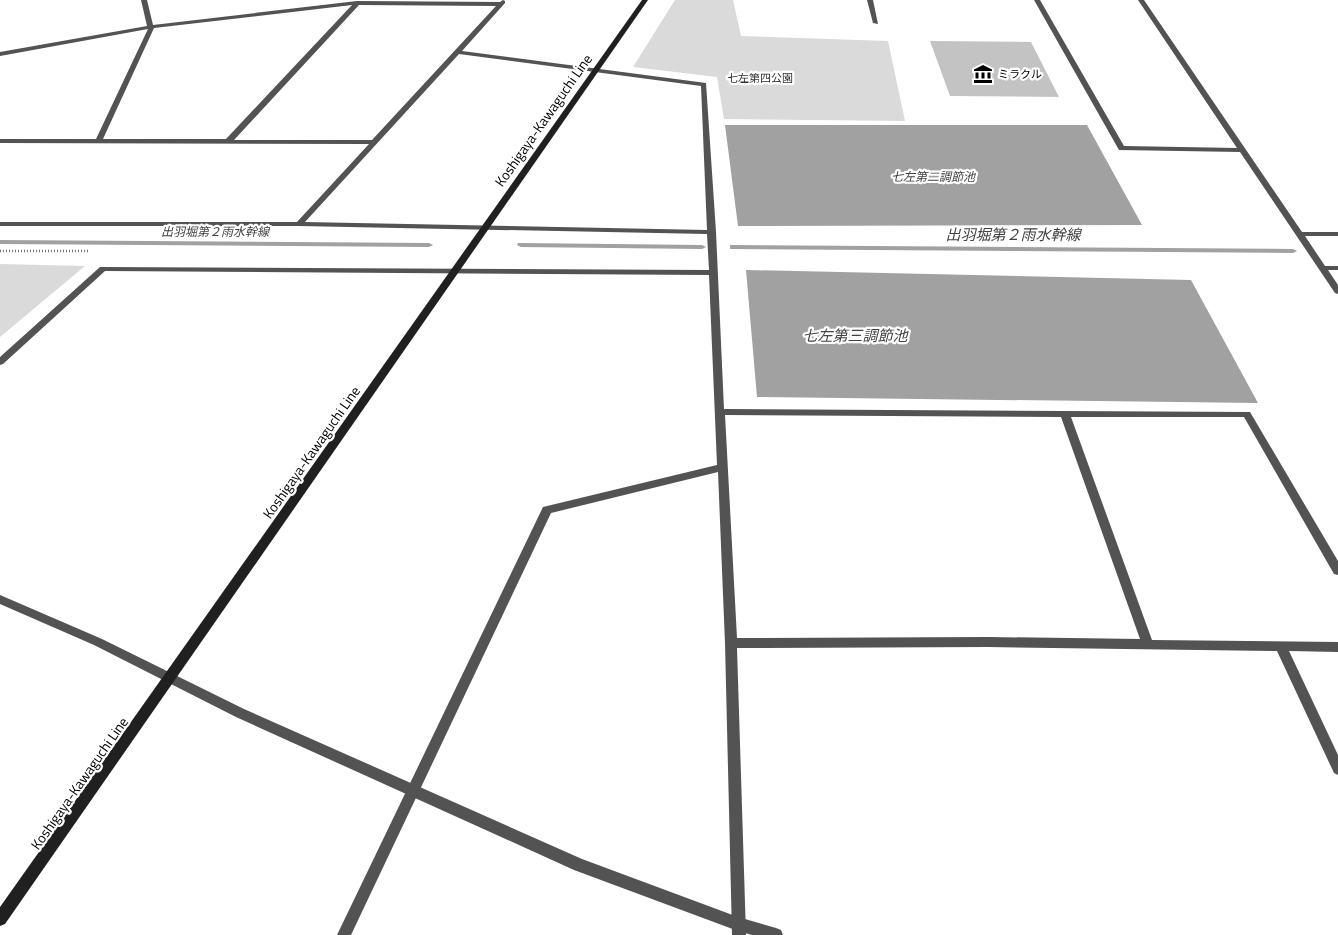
<svg xmlns="http://www.w3.org/2000/svg" width="1338" height="935" viewBox="0 0 1338 935" font-family="'Titillium Web','Noto Sans JP',sans-serif">
<rect width="100%" height="100%" fill="#fff"/>
<path fill="#dadada" d="M675 0H733L741 36 888 41 905 121 724 119 717 77 633 67Z
M0 264 85 266 0 337Z"/>
<path fill="#a1a1a1" d="M725 125H1087L1142 225 738 226Z
M746 270 1191 280 1258 403 757 397Z"/>
<g fill="none" stroke-linecap="round" stroke-linejoin="round">
<path fill="#a1a1a1" fill-rule="evenodd" d="M0 240 429 243 433 245 429 247 0 244Z
M518 243 702 245 706 247 702 249 521 247 517 245Z
M730 245 1293 249 1297 251 1293 253 733 249H730Z"/>
</g>
<path fill="#c3c3c3" d="M930 41 1031 42 1059 97 950 96Z"/>
<g fill="none" stroke-linecap="round" stroke-linejoin="round">
<path stroke="#757575" stroke-width="2.5" stroke-dasharray="1 2" stroke-linecap="butt" d="M0 251H89"/>
<path fill="#535353" fill-rule="evenodd" d="M141 0H147L153 25 357 1 500 2 503 0 505 1V3L462 51 706 83 716 232 724 409 1250 412 1338 561V575L1334 574 1244 417H1071L1152 640 1338 642V652L1289 651 1338 755V775L1334 773 1277 651 988 647 737 648 746 935H732L725 643 718 472 551 513 351 935H337L543 507 717 465 709 275 105 271 3 364 0 365V357L100 267H103L709 270 707 234 299 226H0V222H297L369 144 0 143V139H96L148 29 0 56V52L147 26ZM352 5 226 139H103L154 28ZM359 5 496 6 372 140H234ZM459 54 701 86 707 230 305 222ZM725 415 1061 417 1140 639 988 637 737 638Z
M867 0H873L878 24 873 23Z
M1034 0H1040L1124 146 1237 148 1138 0H1144L1302 232H1338V236H1305L1325 266H1338V270H1328L1338 285V294L1335 293 1240 152 1119 150Z"/>
<path fill="#535353" fill-rule="evenodd" d="M0 595 102 639 244 709 582 859 738 917 776 928 781 930 783 935H752L738 931 574 870 236 717 94 645 0 604Z"/>
<path fill="#202020" fill-rule="evenodd" d="M642 0H648L5 924 0 926V907Z"/>
</g>
<defs>
<g id="museum-bare" transform="scale(1.5)"><path d="M0-6L6-3V-2H-6V-3ZM-5-1h2V3h-2ZM-1-1h2V3h-2ZM3-1h2V3H3ZM-6 4H6V6H-6Z" fill="#000" stroke="#fff" stroke-width="2.5" paint-order="stroke"/></g>
</defs>
<g fill-rule="evenodd">
<use href="#museum-bare" x="983" y="74"/>
</g>
<g text-anchor="middle" dominant-baseline="central" stroke-width="4.5" stroke-linejoin="round" paint-order="stroke">
<g font-size="11" fill="#000" stroke="#fff" text-anchor="start">
<text x="998" y="74">ミラクル</text>
</g>
<g font-size="11" fill="#313131" stroke="#fff">
<text x="760" y="78">七左第四公園</text>
</g>
<g font-size="12" font-style="italic" fill="#424242" stroke="#fff">
<text x="933" y="176">七左第二調節池</text>
<text x="215" y="231">出羽堀第２雨水幹線</text>
</g>
<g font-size="14" fill="#000" stroke="#fff">
<text transform="translate(543 120) rotate(-55)">Koshigaya-Kawaguchi Line</text>
<text transform="translate(311 452) rotate(-55)">Koshigaya-Kawaguchi Line</text>
<text transform="translate(79 783) rotate(-55)">Koshigaya-Kawaguchi Line</text>
</g>
<g font-size="15" font-style="italic" fill="#424242" stroke="#fff">
<text x="1013" y="234">出羽堀第２雨水幹線</text>
<text x="855" y="335">七左第三調節池</text>
</g>
</g>
</svg>
